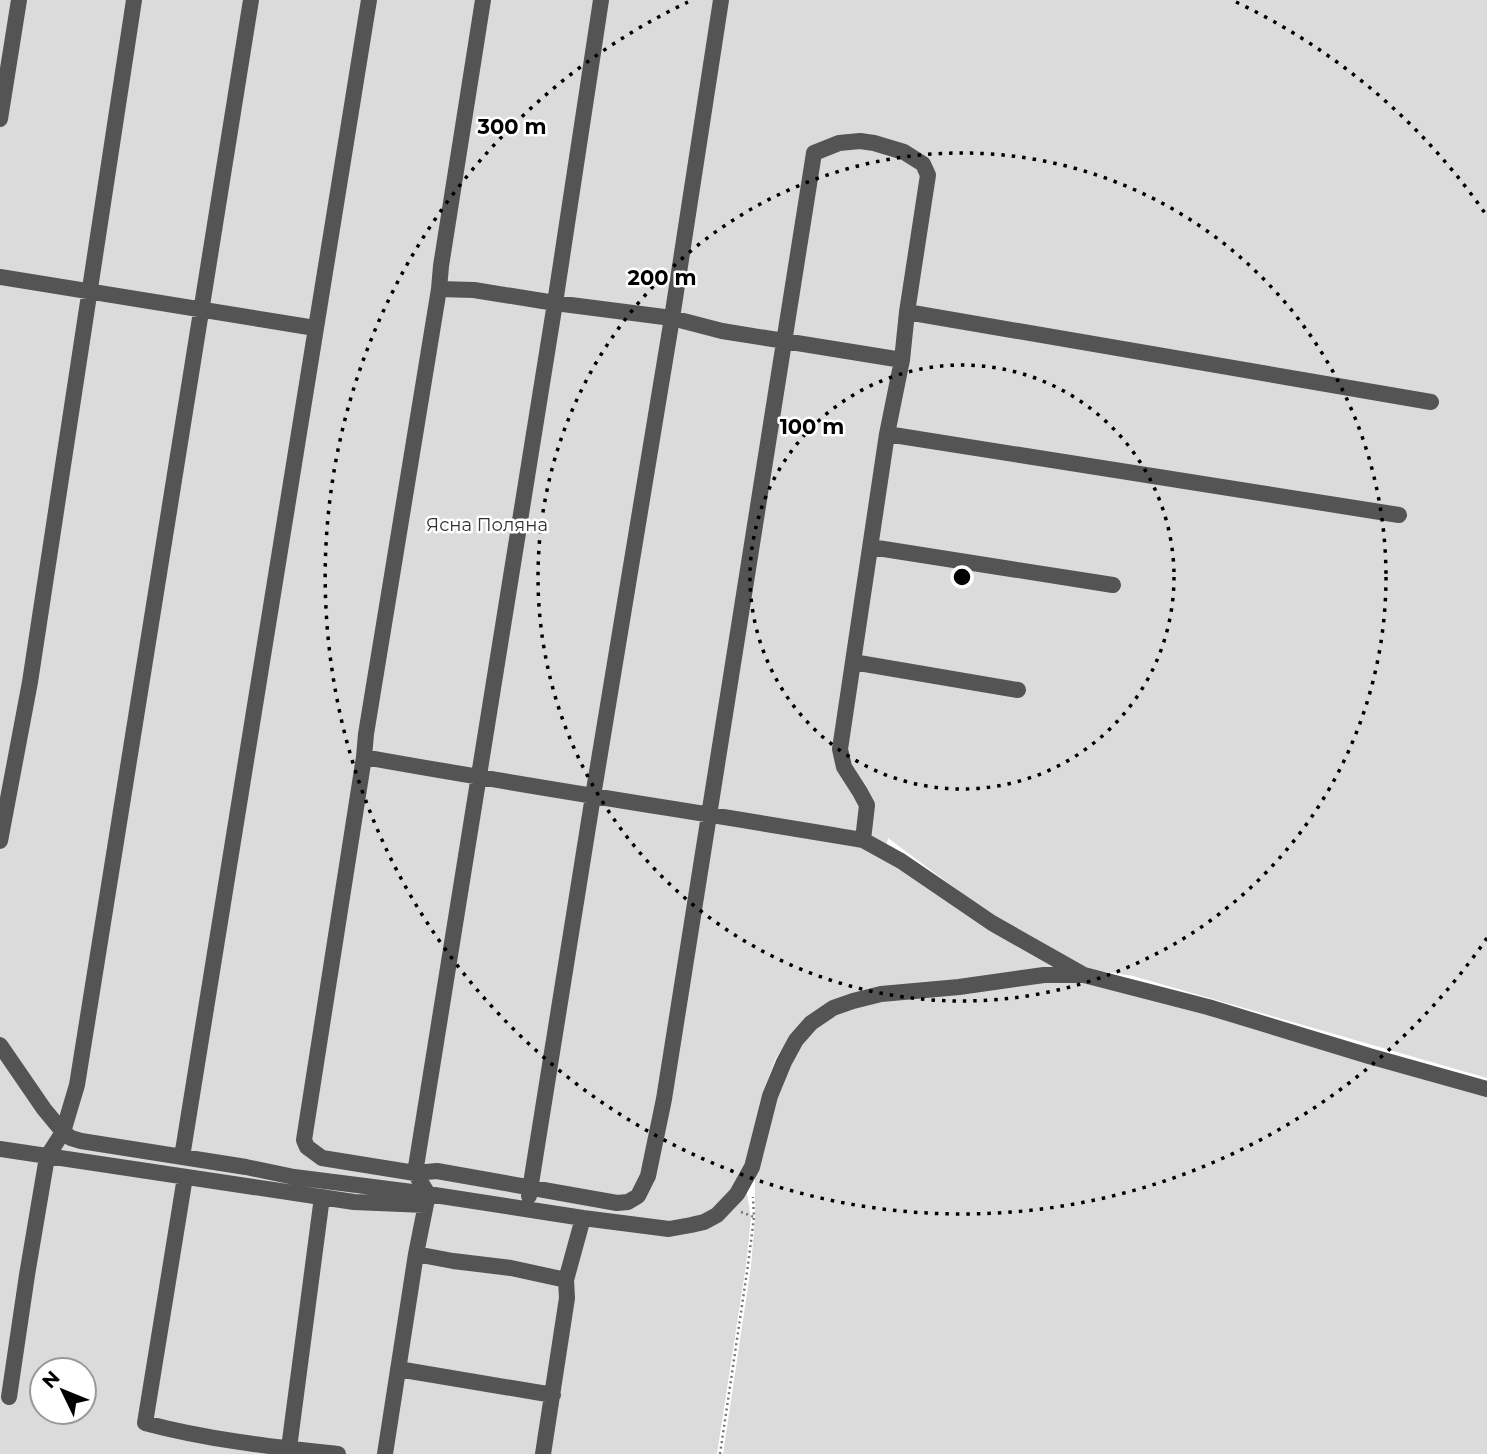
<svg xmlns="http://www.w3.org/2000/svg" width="1487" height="1454" viewBox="0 0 1487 1454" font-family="Montserrat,sans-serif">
<rect width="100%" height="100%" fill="#fff"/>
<path fill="#dbdbdb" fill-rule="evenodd" d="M0 0H1487V1078L1133 976 1088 969 1017 931 972 901 888 838 884 858 1055 966 1053 968 880 991 790 1037 776 1058 762 1095 743 1169 751 1218 746 1265 717 1454H0ZM42 1370H84V1412H42Z
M1082 980 1131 989 1487 1096V1454H723L751 1266 755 1217V1167L788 1065 814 1027 835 1013 880 1001 1013 985Z"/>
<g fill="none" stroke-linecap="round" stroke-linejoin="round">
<path stroke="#767676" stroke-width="2.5" stroke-dasharray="2 3.5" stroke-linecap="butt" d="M741 1212 754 1217
M720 1454 748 1265 754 1217 753 1197"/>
<path stroke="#545454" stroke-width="16" d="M0 119 19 0
M0 277 315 328
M439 289 474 290 555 303 672 318 722 331 902 360
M907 312 1431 402
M887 434 1399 515
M871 547 1113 585
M853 662 1018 690
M364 757C530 787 697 812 863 840L867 805 860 792 844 767 840 749 887 434 902 360 907 312 928 175 923 164 904 152 874 143 860 141 839 143 814 153 664 1099 648 1176 638 1196 628 1202 617 1203 437 1171 415 1173 322 1158 307 1147 304 1140 364 757 366 734 439 289 441 266 483 0
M863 840 901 861 992 923 1082 974
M0 841 30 682 134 0
M0 1045 44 1109 63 1132 71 1138 81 1141 246 1167 294 1177 428 1194 583 1218 669 1229 691 1225 704 1222 717 1215 737 1194 752 1167 770 1096 784 1062 796 1040 811 1023 833 1008 853 1001 881 994 959 987 1044 975H1084L1208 1007 1369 1056 1487 1089
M0 1149 354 1202 425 1205
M182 1157 369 0
M185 1177 145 1423C208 1440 274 1447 338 1454
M529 1196 593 796 672 318 721 0
M416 1254 453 1261 511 1268 566 1280
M398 1369 553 1395
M9 1397 27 1275 47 1157 63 1132 77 1085 251 0
M289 1448 322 1197
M385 1454 416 1254 428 1194 415 1173 555 303 601 0
M543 1454 567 1298 566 1280 583 1218"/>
</g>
<g fill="none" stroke="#000" stroke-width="3.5" stroke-dasharray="3.5 7">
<circle cx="962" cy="577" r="212"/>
<circle cx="962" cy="577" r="424"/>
<path d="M1487 938A637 637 0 1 1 688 2M1236 2A637 637 0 0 1 1487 216"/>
</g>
<g text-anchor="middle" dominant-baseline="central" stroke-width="5" stroke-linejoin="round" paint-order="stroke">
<g font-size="18" fill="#323232" stroke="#fff">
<text x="487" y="525">Ясна Поляна</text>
</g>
</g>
<circle cx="962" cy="577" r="10" fill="#000" stroke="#fff" stroke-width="3.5"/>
<g font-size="21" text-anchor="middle" font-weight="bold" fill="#000" stroke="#fff" stroke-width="5" stroke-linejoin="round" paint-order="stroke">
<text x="512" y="134">300 m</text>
<text x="662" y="285">200 m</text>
<text x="812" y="434">100 m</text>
</g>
<g transform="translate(63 1391) rotate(313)"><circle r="33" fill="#ffffff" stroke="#999999" stroke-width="2"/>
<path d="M0-5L12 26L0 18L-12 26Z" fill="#000000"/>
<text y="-10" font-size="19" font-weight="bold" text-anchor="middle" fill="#000000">N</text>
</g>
</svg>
